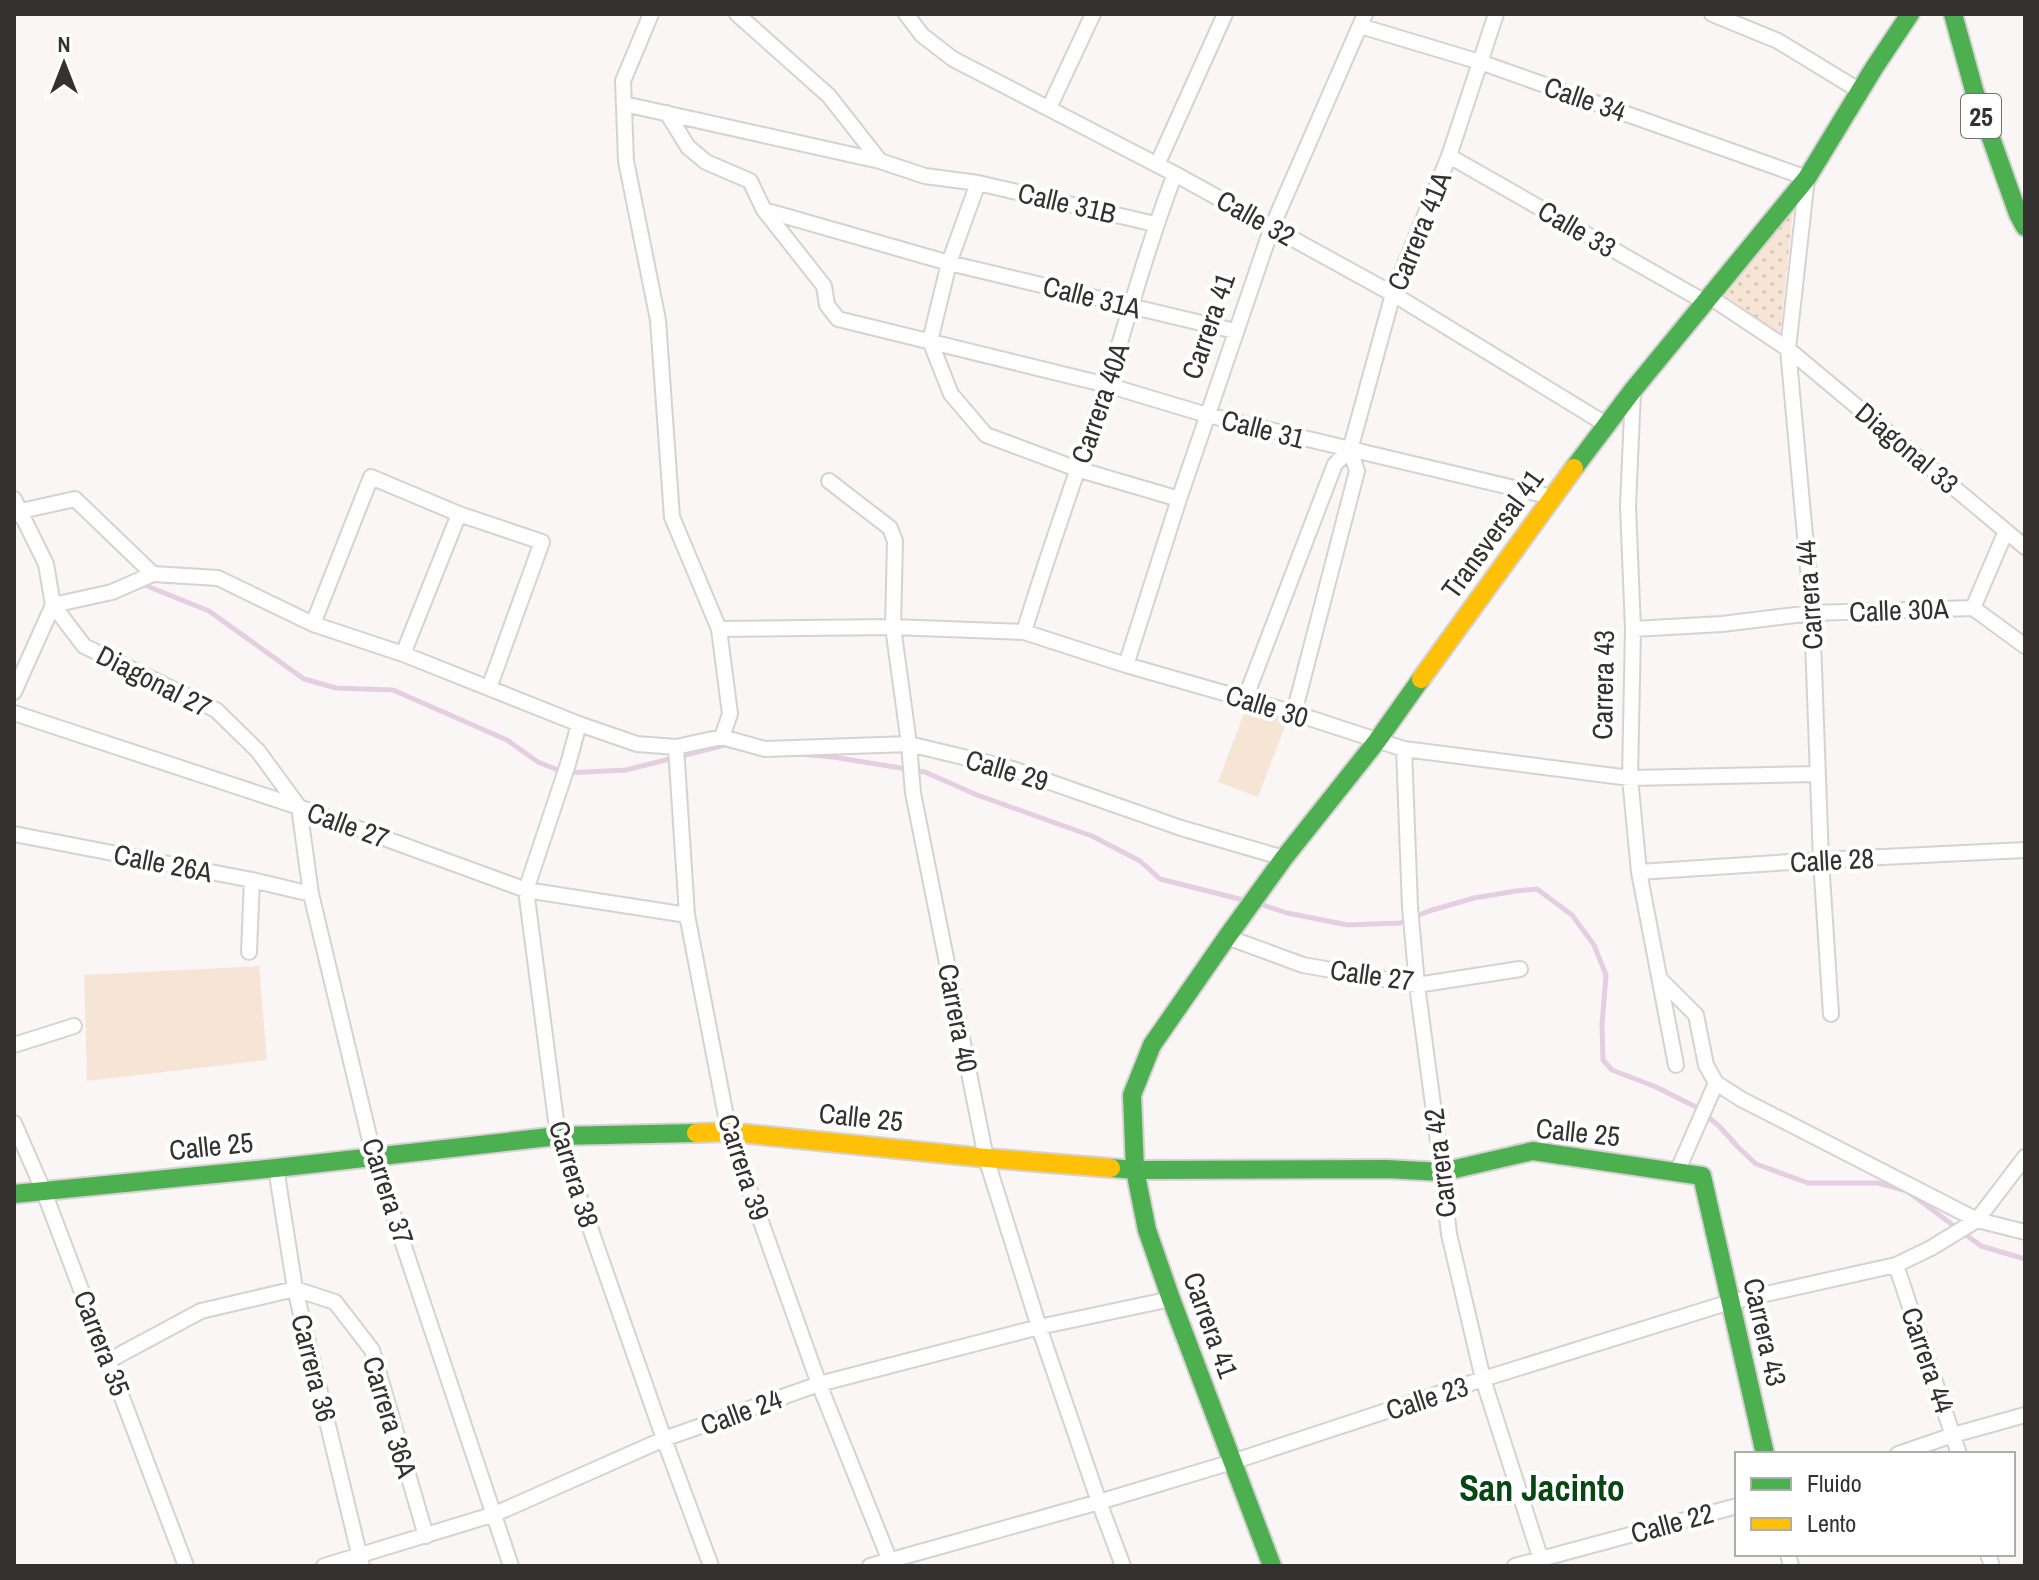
<svg xmlns="http://www.w3.org/2000/svg" width="2039" height="1580" viewBox="0 0 2039 1580" font-family="'Archivo Narrow',sans-serif">
<defs>
<pattern id="park-dots" width="8" height="8" patternUnits="userSpaceOnUse" patternTransform="scale(2)"><rect width="8" height="8" fill="#f6e5d5"/><path d="M2 2h.1M6 6h.1" fill="none" stroke="#d4c5b7" stroke-width="1.8" stroke-linecap="round"/></pattern>
</defs>
<rect width="100%" height="100%" fill="#fbf6f6"/>
<path fill="#f6e5d5" d="M1247 705 1287 721 1258 797 1218 782Z
M259 966 267 1060 87 1081 84 975Z"/>
<path fill="url(#park-dots)" d="M1794 201 1780 335 1720 292Z"/>
<g fill="none" stroke-linecap="round" stroke-linejoin="round">
<path stroke="#e5cee1" stroke-width="5" d="M142 584 209 611 304 679 336 688 393 690 507 740 538 762 565 773 626 770 725 745 733 747
M798 754 833 757 925 772 977 795 1092 836 1140 861 1160 879 1247 901
M1257 903 1287 913 1348 925 1400 923 1429 911 1474 898 1516 891 1537 889 1572 915 1594 945 1606 975 1602 1025 1603 1060 1612 1070 1656 1087 1696 1107 1719 1126 1738 1147 1756 1164 1808 1183H1878L1907 1191 1981 1246 2025 1259"/>
<g stroke="#d6d2d2" stroke-width="18">
<path id="street" d="M651 14 623 81 626 161 658 320 672 517 719 629 730 714 722 737
M737 14 829 96 880 161
M906 14 922 35 953 59 1175 174 1393 294 1607 425
M1712 14 1778 41 1860 91
M1360 26 1480 62 1807 178 1788 349 1812 613 1821 860 1831 1014
M624 104 880 161 925 176 978 183 1155 224
M1049 108 1093 14
M667 113 688 147 706 162 750 181 764 210 824 286 827 305 838 319 1107 385 1207 415 1552 497
M1449 156 1705 302
M1157 165 1225 14
M978 183 949 263 930 341 951 394 986 435 1077 469 1179 499
M764 210 949 263 1235 331
M1710 297 1788 349 2025 547
M1633 391 1628 506 1633 629 1630 778 1639 872 1676 1065
M829 481 890 528 895 541 893 627 909 744 913 793 986 1158 1039 1327 1099 1502 1123 1566
M14 499 46 564 53 605 84 646 216 710 258 751 299 807 311 894 374 1157 511 1566
M14 515 21 511 75 499 153 574
M1973 608 2006 531
M1973 608 2025 646
M313 624 371 477 459 514 542 542 489 688
M719 629 893 627 1024 632 1126 665 1294 713 1404 749 1630 778 1818 774
M1633 629 1722 624 1812 613 1973 608
M1024 632C1050 546 1081 462 1109 377 1131 309 1149 240 1175 174
M403 654 459 514
M1126 665 1179 499 1272 227 1365 14
M14 692 53 605 112 592 153 574 218 578 313 624 403 654 579 724 637 744 676 747 722 737 765 749 909 744 1013 769 1181 828 1284 858
M1245 699 1335 464 1350 450 1393 294 1449 156 1496 14
M14 713 299 807 526 890 687 915
M1294 713 1357 471 1350 450
M579 724 568 764 526 890 558 1136 664 1439 711 1566
M676 747 687 915 729 1132 819 1384 892 1566
M1404 749 1410 907 1417 985 1442 1172 1449 1234 1483 1379 1543 1566
M14 834 252 880 311 894
M1639 872 1821 860 2025 850
M1227 937 1303 965 1417 985 1520 969
M249 952 252 880
M1660 979 1696 1015 1706 1065 1716 1083 1741 1099 1977 1220 2025 1232
M14 1045 74 1026
M14 1123 44 1192 186 1566
M276 1168 295 1289 362 1566
M1677 1172 1716 1083
M1896 1265 1959 1454
M108 1361 201 1311 295 1289 335 1302 372 1350 426 1536
M1898 1454 1953 1435 2025 1415
M1788 1554 1791 1566
M1988 1554 1992 1566
M324 1566 495 1514 664 1439 819 1384 1039 1327 1171 1299
M870 1566 1099 1502 1232 1462 1483 1379 1730 1302 1896 1265 1931 1248 1977 1220 2025 1157
M1515 1566 1737 1506"/>
</g>
<g stroke="#d6d2d2" stroke-width="22">
<path id="fast" d="M1953 14 1974 90 2018 214 2025 227
M1574 468 1633 390 1807 178 1874 68 1910 14
M1111 1168 1135 1170 1386 1169 1442 1172 1533 1151 1702 1176 1765 1454
M14 1194 276 1168 558 1136 696 1133
M1272 1566 1171 1299 1147 1230 1135 1170 1132 1095 1152 1045 1227 937 1284 858 1377 741 1421 679"/>
</g>
<g stroke="#d6d2d2" stroke-width="22">
<path id="slow" d="M1421 679 1574 468
M696 1133 729 1132 986 1158 1111 1168"/>
</g>
<use href="#street" stroke="#fefefe" stroke-width="14"/>
<use href="#fast" stroke="#4caf50" stroke-width="18"/>
<use href="#slow" stroke="#ffc107" stroke-width="18"/>
</g>
<g text-anchor="middle" dominant-baseline="central" stroke-width="8" stroke-linejoin="round" paint-order="stroke">
<rect fill="#fff" stroke="#726f6f" stroke-width="2" x="1961" y="94" width="40" height="44" rx="6"/>
<g font-size="26" font-weight="bold" fill="#353131">
<text x="1981" y="116">25</text>
</g>
<g font-size="28" fill="#353131" stroke="#fff">
<text transform="translate(1585 99) rotate(19)">Calle 34</text>
<text transform="translate(1067 203) rotate(13)">Calle 31B</text>
<text transform="translate(1256 218) rotate(29)">Calle 32</text>
<text transform="translate(1577 229) rotate(30)">Calle 33</text>
<text transform="translate(1419 231) rotate(-68)">Carrera 41A</text>
<text transform="translate(1092 297) rotate(14)">Calle 31A</text>
<text transform="translate(1208 326) rotate(-71)">Carrera 41</text>
<text transform="translate(1100 403) rotate(-71)">Carrera 40A</text>
<text transform="translate(1263 429) rotate(14)">Calle 31</text>
<text transform="translate(1907 448) rotate(40)">Diagonal 33</text>
<text transform="translate(1492 534) rotate(-54)">Transversal 41</text>
<text transform="translate(1809 595) rotate(-94)">Carrera 44</text>
<text transform="translate(1899 610) rotate(-2)">Calle 30A</text>
<text transform="translate(154 681) rotate(27)">Diagonal 27</text>
<text transform="translate(1603 685) rotate(-89)">Carrera 43</text>
<text transform="translate(1267 706) rotate(17)">Calle 30</text>
<text transform="translate(1007 770) rotate(16)">Calle 29</text>
<text transform="translate(348 825) rotate(20)">Calle 27</text>
<text transform="translate(1832 860) rotate(-3)">Calle 28</text>
<text transform="translate(163 863) rotate(11)">Calle 26A</text>
<text transform="translate(1372 975) rotate(8)">Calle 27</text>
<text transform="translate(958 1018) rotate(79)">Carrera 40</text>
<text transform="translate(861 1117) rotate(6)">Calle 25</text>
<text transform="translate(1578 1132) rotate(6)">Calle 25</text>
<text transform="translate(211 1146) rotate(-6)">Calle 25</text>
<text transform="translate(1440 1163) rotate(-97)">Carrera 42</text>
<text transform="translate(744 1167) rotate(72)">Carrera 39</text>
<text transform="translate(574 1174) rotate(73)">Carrera 38</text>
<text transform="translate(388 1191) rotate(72)">Carrera 37</text>
<text transform="translate(1211 1325) rotate(70)">Carrera 41</text>
<text transform="translate(1765 1332) rotate(77)">Carrera 43</text>
<text transform="translate(102 1343) rotate(69)">Carrera 35</text>
<text transform="translate(1928 1360) rotate(71)">Carrera 44</text>
<text transform="translate(314 1368) rotate(76)">Carrera 36</text>
<text transform="translate(1427 1398) rotate(-18)">Calle 23</text>
<text transform="translate(741 1412) rotate(-20)">Calle 24</text>
<text transform="translate(390 1417) rotate(73)">Carrera 36A</text>
<text transform="translate(1672 1523) rotate(-15)">Calle 22</text>
</g>
<g font-size="36" font-weight="bold" fill="#084614" stroke="#fff">
<text x="1542" y="1488">San Jacinto</text>
</g>
</g>
<rect width="2039" height="1580" fill="none" stroke="#353131" stroke-width="32"/>
<rect x="1735" y="1452" width="280" height="104" fill="#ffffff" stroke="#aeadad" stroke-width="2"/>
<rect x="1751" y="1478" width="40" height="12" fill="#4caf50" stroke="#aeadad" stroke-width="2"/>
<text x="1807" y="1492" font-size="24" fill="#353131">Fluido</text>
<rect x="1751" y="1518" width="40" height="12" fill="#ffc107" stroke="#aeadad" stroke-width="2"/>
<text x="1807" y="1532" font-size="24" fill="#353131">Lento</text>
<g transform="translate(64 64)" stroke="#ffffff" stroke-width="6" paint-order="stroke">
<path d="M0-6L14 30L0 20L-14 30Z" fill="#353131"/>
<text y="-12" font-size="22" font-weight="bold" text-anchor="middle" fill="#353131">N</text>
</g>
</svg>
